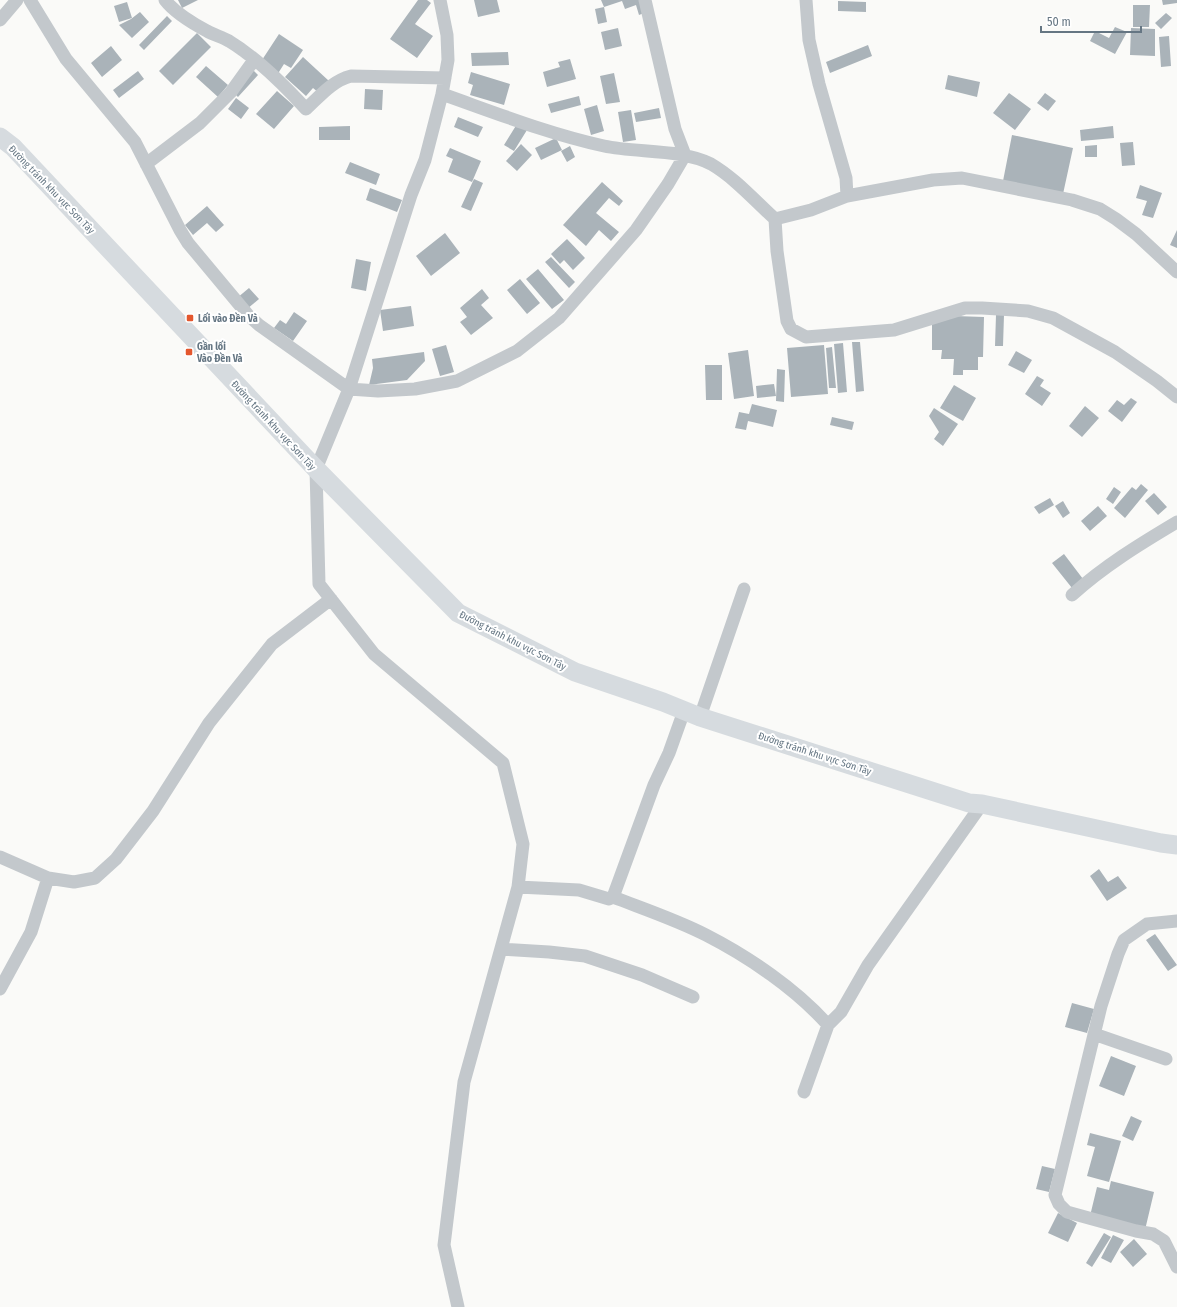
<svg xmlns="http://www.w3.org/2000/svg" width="1177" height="1307" font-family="'Fira Sans Condensed',sans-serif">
<rect width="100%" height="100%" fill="#fafaf8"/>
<path fill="#aab3b9" d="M178,0H198L182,8Z
M418,0H427L431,3L415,24L433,36L417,58L390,39Z
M474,0H497L500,12L478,17Z
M601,0H639L644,13L639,15L636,5L625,9L622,1L604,7L607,22L598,24L595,9L604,7Z
M1162,0H1177V3L1163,5Z
M838,1L866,2V12L838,11Z
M127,2L132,18L119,22L114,6Z
M1133,5H1150L1149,27H1133Z
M140,12L149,22L132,38L119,25L131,19Z
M1166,13L1172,18L1161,29L1155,23Z
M167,16L172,21L144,50L139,45Z
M1115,27L1127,32L1115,54L1090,41L1095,31L1109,38Z
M618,28L622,46L605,50L601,32Z
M1131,28L1155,29V56L1130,55Z
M197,33L211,47L173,85L159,71Z
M279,34L303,50L291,68L284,64L277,75L262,60Z
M1169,36L1171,66L1161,67L1159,37Z
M868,45L872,56L830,73L826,62Z
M111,46L122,60L102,77L91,63Z
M508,52L509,65L472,66L471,53Z
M303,57L329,81L319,93L313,88L306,96L285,77Z
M570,59L576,79L547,87L543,72L560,67L558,62Z
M206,66L228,85L218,97L196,77Z
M252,69L258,75L238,97L232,91Z
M138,71L144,79L119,98L113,90Z
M471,72L510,84L504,105L470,95L473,85L468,83Z
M614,73L620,102L606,104L600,76Z
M948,75L980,82L977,97L945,89Z
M365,89L383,90L382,110L364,109Z
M277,91L294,106L274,129L256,114Z
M1009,93L1031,109L1015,130L993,113Z
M1045,93L1056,101L1048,111L1037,103Z
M579,96L581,105L551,113L548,104Z
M236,98L249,108L241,119L228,109Z
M597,105L604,131L591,135L584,109Z
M659,108L661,118L636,122L634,113Z
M631,110L636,140L623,142L618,112Z
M458,117L483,127L478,137L454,127Z
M517,124L527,130L514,151L504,145Z
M350,126V140H319V127Z
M1113,126L1114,138L1081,141L1080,130Z
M1012,135L1073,148L1063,194L1003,181Z
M556,138L562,150L541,160L535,148Z
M1133,142L1135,165L1122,166L1120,143Z
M521,144L532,155L517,171L506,161Z
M1097,145V157H1085V146Z
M570,146L575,157L567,162L561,151Z
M450,148L481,161L472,182L448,172L453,159L446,156Z
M350,162L380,174L376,185L345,173Z
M474,179L483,183L471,211L461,207Z
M602,182L623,201L619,206L609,198L596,213L619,232L611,241L599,230L586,246L563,225Z
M1140,185L1162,193L1153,218L1142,215L1147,201L1136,198Z
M370,188L402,200L397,212L366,200Z
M207,206L224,225L216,232L207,223L193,235L185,225Z
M1177,230V248L1170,245Z
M445,233L460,253L431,276L416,256Z
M567,239L585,258L573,270L564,260L560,264L551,254Z
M551,257L575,282L569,288L545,262Z
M356,259L371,262L366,291L351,288Z
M538,269L564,300L552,309L526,279Z
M520,279L540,303L527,314L507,290Z
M249,288L259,299L247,309L237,298Z
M482,289L489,298L481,305L493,318L471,335L460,322L467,317L460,308Z
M411,306L414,326L383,331L380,310Z
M294,312L307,321L293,341L274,328L280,320L286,324Z
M996,315H1004L1003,346H995Z
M955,316L984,317L983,357H978V370H963V375H953L954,359H941L942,350H932V324Z
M852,342H860L864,391L856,392Z
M843,343L847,392L838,393L834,344Z
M446,345L454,372L440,376L432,349Z
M824,345L828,394L791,397L787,348Z
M832,347L836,388H829L826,348Z
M748,350L754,396L734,399L728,353Z
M1016,351L1032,360L1024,373L1008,365Z
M424,352L425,361L407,380L369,385L373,368L372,359Z
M705,365H722V400H706Z
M777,369L785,370L784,402L776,401Z
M1037,376L1044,380L1040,386L1051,393L1042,406L1025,394Z
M774,384L776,396L757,398L756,386Z
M954,385L976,398L963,421L940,408Z
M1131,398L1137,402L1122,422L1108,411L1117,400L1124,405Z
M752,404L777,410L773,427L748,421L746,430L735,428L739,412L749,414Z
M1085,406L1099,418L1082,437L1069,426Z
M934,408L958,424L943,446L934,439L939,432L929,416Z
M832,417L854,422L852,430L830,425Z
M1141,484L1148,490L1125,518L1114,508L1132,487L1136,490Z
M1114,487L1121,492L1113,504L1106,499Z
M1154,493L1167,507L1158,515L1145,501Z
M1050,498L1054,505L1039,514L1034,507Z
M1063,501L1070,513L1063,518L1055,506Z
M1098,506L1107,516L1090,531L1081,521Z
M1064,554L1083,579L1072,588L1052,563Z
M1099,869L1108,882L1118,876L1127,888L1107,901L1090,876Z
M1155,934L1177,965L1168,971L1146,940Z
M1072,1003L1094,1009L1087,1033L1065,1027Z
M1111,1056L1136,1066L1124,1096L1099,1086Z
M1131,1116L1142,1121L1133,1141L1122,1136Z
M1090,1133L1121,1141L1109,1182L1087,1176L1095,1147L1087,1145Z
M1042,1166L1055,1169L1049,1192L1036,1189Z
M1111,1181L1154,1192L1145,1230L1090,1216L1097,1187L1109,1190Z
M1058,1213L1077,1223L1068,1242L1048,1233Z
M1104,1233L1111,1237L1092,1267L1086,1263Z
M1113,1235L1124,1240L1111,1263L1101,1258Z
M1134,1239L1147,1254L1133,1267L1120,1252Z"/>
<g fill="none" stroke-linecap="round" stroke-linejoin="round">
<path stroke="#c3c8cc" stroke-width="13" d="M30,0L66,59L135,142L180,230L188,243L248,315L259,325L349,389L378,391L415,389L457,381L517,351L559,318L636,230L668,184L685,155L675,129L645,0
M165,0C175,13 192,23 207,31C214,35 222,37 229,41C257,58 284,85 306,109C320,96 332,81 351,76L445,78
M440,0L447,35L448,60L442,94L425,160L411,195L349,389L316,469L319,584L374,654L503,763L523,844L518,887L464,1082L444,1245L458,1307
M806,0L809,40L819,84L846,178L847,196L811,210L775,219L777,251L787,321L791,329L806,337L894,330L965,308H982L1028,311L1053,318L1115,352L1157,381L1177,397
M0,20L17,0
M442,94C496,113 549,134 604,146C636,153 683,149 711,164C735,178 755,201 775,219
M146,164L200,123L231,92L254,60
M847,196L933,180L962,178L1072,200L1100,209L1116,219L1136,234L1177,272
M1072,595C1104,566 1140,544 1177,522
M700,717L744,589
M0,857L48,878L74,882L95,878L116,859L153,811L209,723L272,644L331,599
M518,887L579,890L609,899L613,897C644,909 677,920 706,935C749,957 796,989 828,1025L841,1012L868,965L982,804
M613,897L654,785L669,753L684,711
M1177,921L1147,924L1124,940L1118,954L1101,1006L1055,1195L1059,1204L1067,1212L1136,1231L1153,1234L1164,1241L1177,1267
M501,949L549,952L585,956L642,975L693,997
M0,989L31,932L48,878
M1094,1034L1166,1059
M804,1092L828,1025"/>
<path stroke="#d6dbdf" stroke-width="19" d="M0,137L13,147L316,469L458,613L575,672L663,702L700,717L969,803L982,804L1161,843L1177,845"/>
</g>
<g fill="#e4572e" stroke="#fff" stroke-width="1.5">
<rect x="186" y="314" width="8" height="8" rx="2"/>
<rect x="185" y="348" width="8" height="8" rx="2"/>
</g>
<g text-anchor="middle" stroke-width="4" stroke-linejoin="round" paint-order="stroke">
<g font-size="10" fill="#657683" stroke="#fff">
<text transform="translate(52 189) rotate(46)" y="4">Đường tránh khu vực Sơn Tây</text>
<text transform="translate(274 425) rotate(47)" y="4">Đường tránh khu vực Sơn Tây</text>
<text transform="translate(513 640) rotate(27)" y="4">Đường tránh khu vực Sơn Tây</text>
<text transform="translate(815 753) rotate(18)" y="4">Đường tránh khu vực Sơn Tây</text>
</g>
<g font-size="10" font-weight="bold" fill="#657683" stroke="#fff" text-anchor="start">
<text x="198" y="322">Lối vào Đền Và</text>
<text x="197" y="350">Gần lối<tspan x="197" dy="12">Vào Đền Và</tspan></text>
</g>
</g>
<path d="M1041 26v6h100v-6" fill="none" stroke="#657683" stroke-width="2"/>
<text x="1047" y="26" font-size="12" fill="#657683" stroke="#ffffff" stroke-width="3" paint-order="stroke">50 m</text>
</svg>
